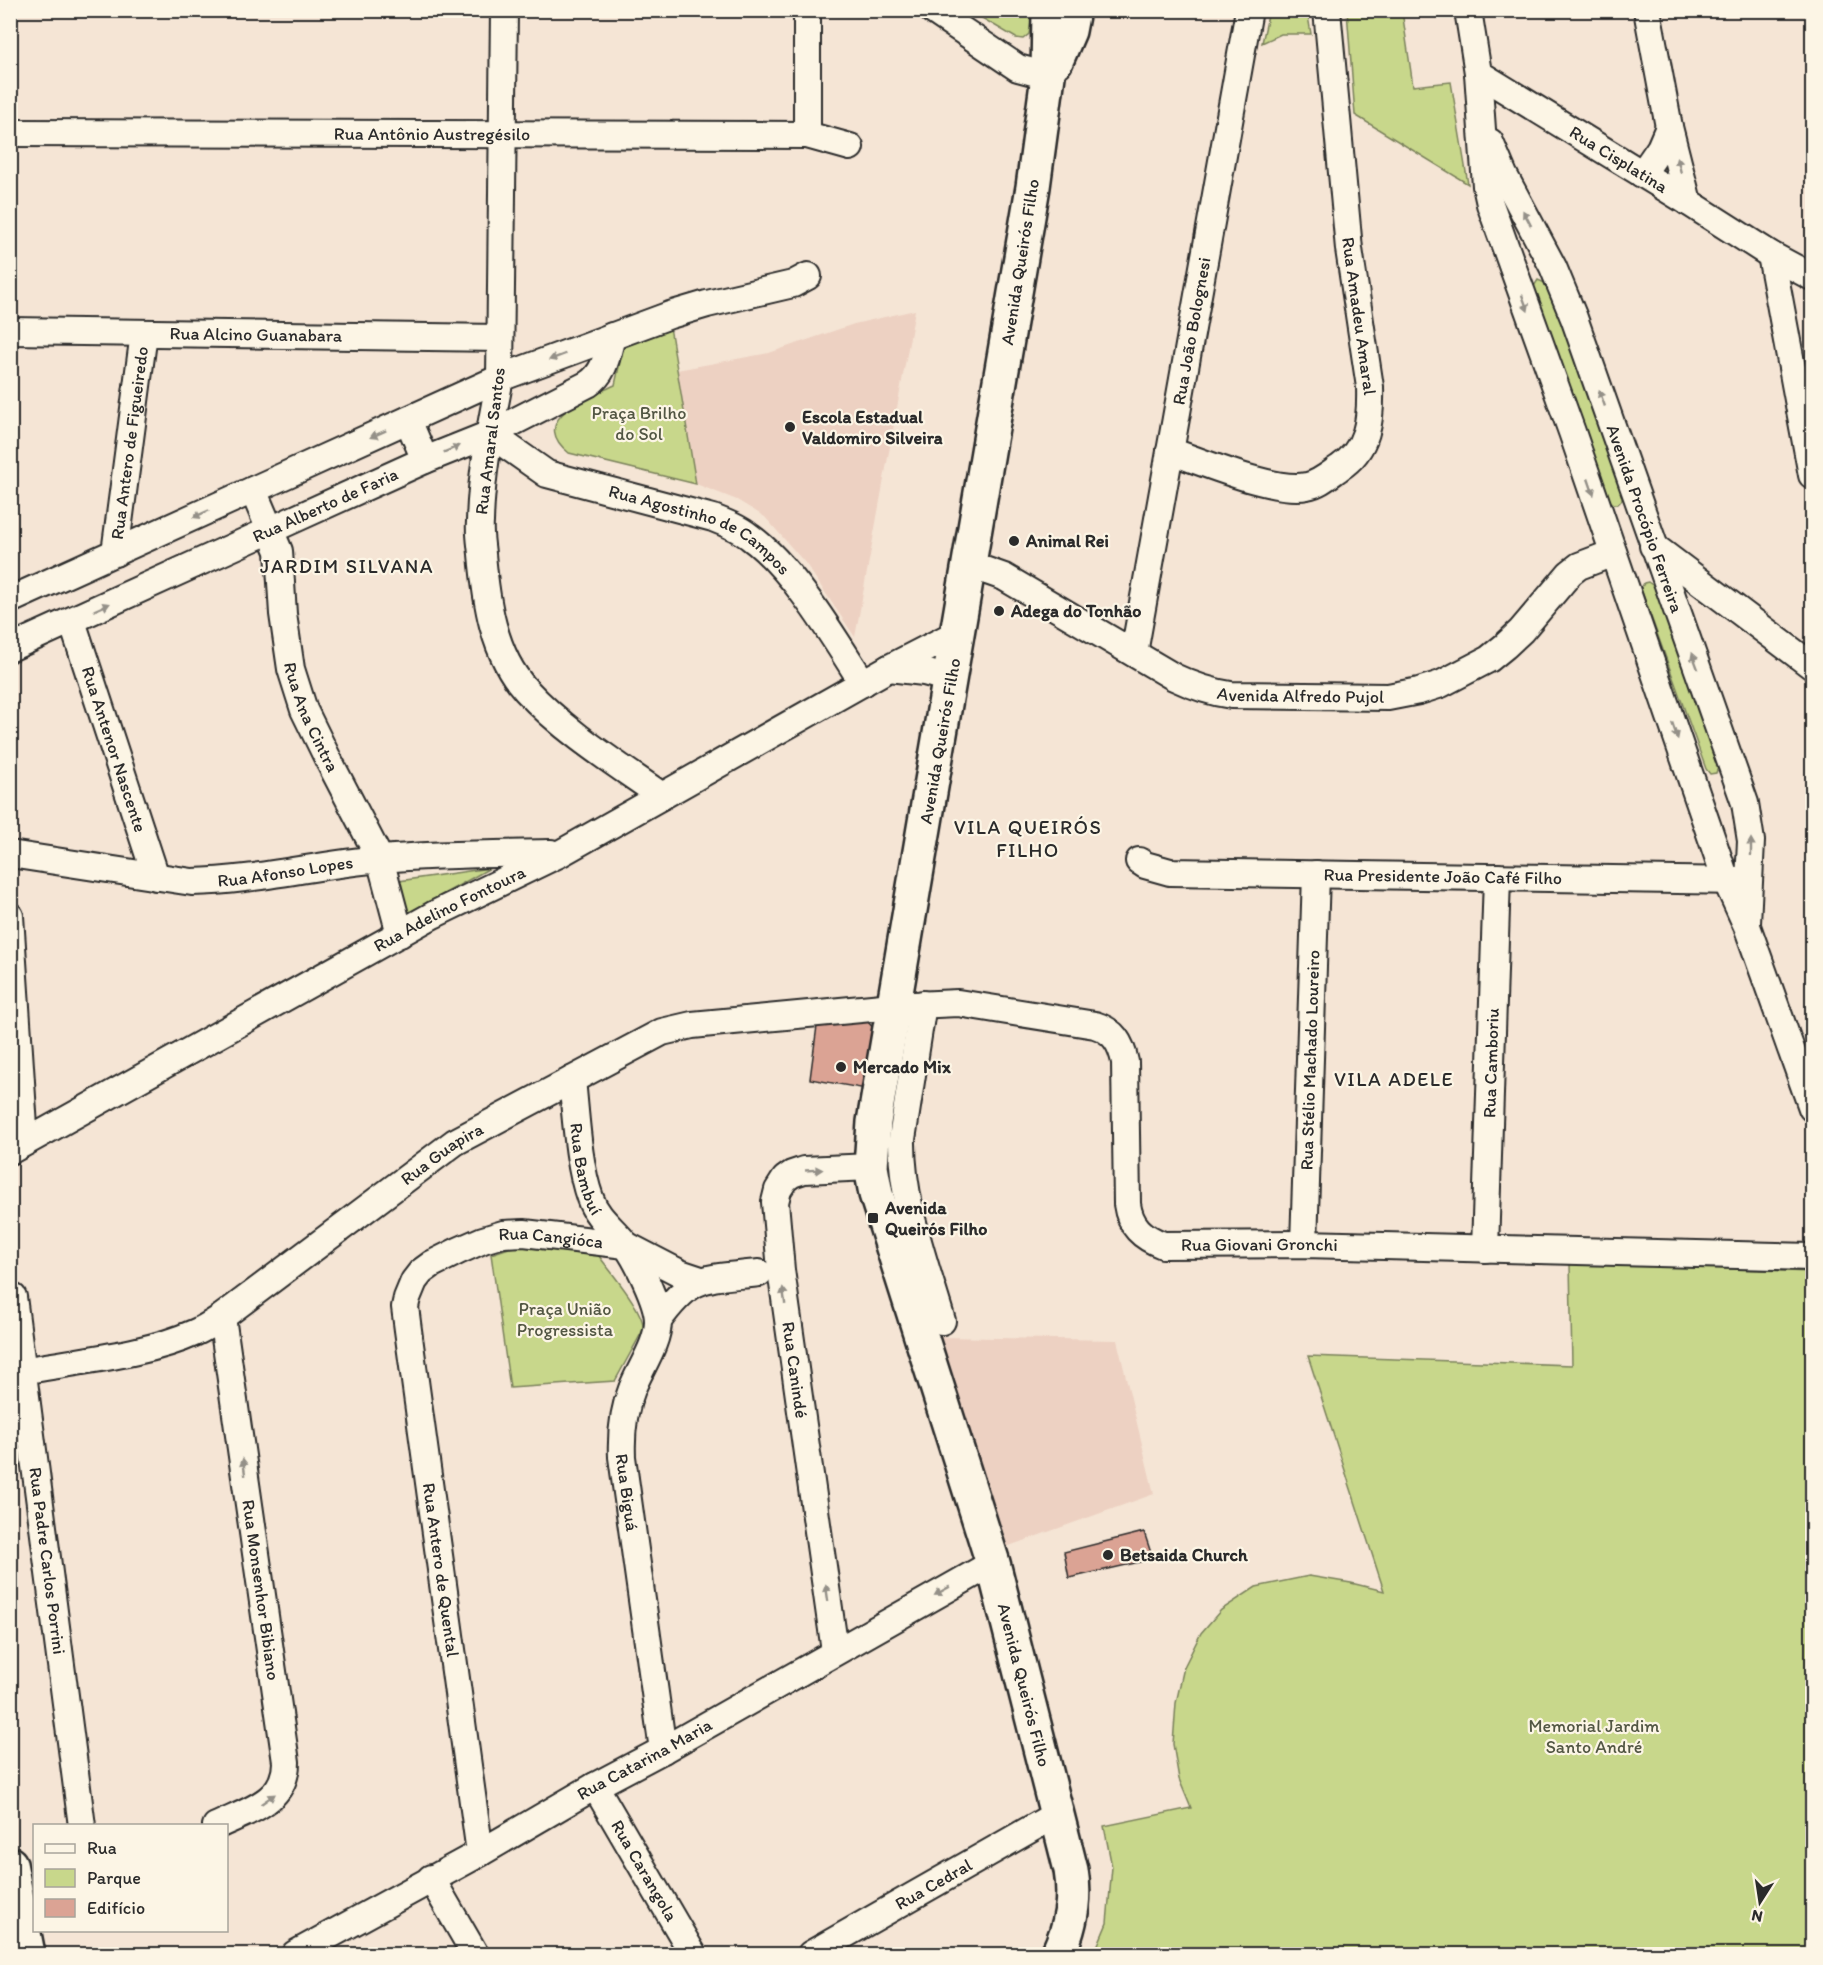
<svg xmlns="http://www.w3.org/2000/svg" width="1823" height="1965" font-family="Itim,sans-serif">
<rect width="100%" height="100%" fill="#f5e5d5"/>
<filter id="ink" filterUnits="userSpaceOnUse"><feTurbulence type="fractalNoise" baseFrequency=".0167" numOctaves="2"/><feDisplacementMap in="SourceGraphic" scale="12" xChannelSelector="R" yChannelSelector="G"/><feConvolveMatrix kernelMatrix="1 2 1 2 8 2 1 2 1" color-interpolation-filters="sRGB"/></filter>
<g filter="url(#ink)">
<path fill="#edd1c2" d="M915,310L855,637L806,564L765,517L737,500L696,484L677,370L769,353L854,324Z
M941,1337L1117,1340L1154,1494L1006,1547Z"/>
<path fill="#c8d78b" stroke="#7a815b" stroke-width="1.5" d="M1307,10L1311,34H1281L1262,43L1269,11Z
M970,11H1033L1029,34L1023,39L1016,38Z
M1347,11H1402L1413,86L1451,82L1468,184L1355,115Z
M1538,280L1545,283L1564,321L1622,495V500L1618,504H1614L1610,501L1534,286Z
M670,327L696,484L569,453C526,418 590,397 615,385L624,344Z
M1648,582L1655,587L1719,764L1716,773L1710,774L1706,769L1641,589L1644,583Z
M490,868L406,915L399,881Z
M529,1246L596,1252C607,1268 647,1313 643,1330L615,1381L510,1388L491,1254L512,1247Z
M1570,1263L1812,1272V1954H1094L1107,1923L1112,1867L1104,1826L1191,1808L1179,1779L1173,1744L1176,1703L1184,1667L1201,1633L1221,1610L1256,1587L1309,1576L1351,1583L1384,1591L1308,1356L1572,1365Z"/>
<path fill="#dba394" stroke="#2b2b2b" stroke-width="1.5" d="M868,1022L875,1030L866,1089L810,1079L817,1026Z
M1144,1532L1153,1559L1069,1578L1064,1552Z"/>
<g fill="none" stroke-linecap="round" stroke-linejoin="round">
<g stroke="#2b2b2b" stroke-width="30">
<g id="minor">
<path d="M504,10L500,378C491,425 481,474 480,522C479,533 481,543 482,554C486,600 493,654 526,690C565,732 615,763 662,796"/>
<path d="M932,10L1018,68L1048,76"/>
<path d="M1468,10L1478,73L1486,186L1490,204L1572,432L1726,880L1747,926L1812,1108"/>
<path d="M1647,10L1669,127L1688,202"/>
<path id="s1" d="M1478,73L1688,202L1771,255L1812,277"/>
<path id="s2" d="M10,133L807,135L850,147"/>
<path d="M807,135V10"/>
<path id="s3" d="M1490,142L1504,175L1553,267L1574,318L1745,803L1751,841L1747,923"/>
<path d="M1642,174L1660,148L1669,127"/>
<path d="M1771,255L1812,475"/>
<path id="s4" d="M10,331L500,338"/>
<path d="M408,420L425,460"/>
<path id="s5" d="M490,434L547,474L713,518C726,523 739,528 750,537C793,568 834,638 863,683"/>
<path d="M1170,451C1203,462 1275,493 1307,486C1319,484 1329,475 1339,468C1368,449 1371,421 1370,387L1349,249L1327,10"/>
<path id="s6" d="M253,490L279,551L283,614L291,669L304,710L328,759L380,859L400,934"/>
<path d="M1653,546L1812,666"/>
<path id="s7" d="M115,553L144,333"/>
<path id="s8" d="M970,565L1004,577L1174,677C1193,686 1210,692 1231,695L1388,697L1419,691L1441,684L1489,659L1505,646L1521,631L1570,573L1579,566L1613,553"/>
<path d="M10,600L500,378L670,315L707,304L793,284L808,276"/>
<path id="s9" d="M72,621L156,877"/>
<path id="s10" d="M10,648L425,460L490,434L588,384C605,373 607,355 612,336"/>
<path id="s11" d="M1134,653L1249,10"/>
<path d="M889,668L924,672L950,679"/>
<path id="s12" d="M10,854L192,882C256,881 318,864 382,859C438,854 495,854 551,853"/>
<path id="s13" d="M1139,861L1145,865L1170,872L1741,881"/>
<path d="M10,916L25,1142"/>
<path d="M923,1004L902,1139C901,1202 925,1262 942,1321"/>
<path id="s14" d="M572,1080C576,1116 578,1165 590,1198C597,1219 614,1229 626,1245C637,1260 658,1302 658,1321C658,1344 640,1368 632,1389C623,1411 621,1433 622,1457L663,1750"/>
<path id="s15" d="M10,1151L433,915L561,853L889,668L959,632"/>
<path id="s16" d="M1304,1244L1316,874"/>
<path id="s17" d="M1485,1249L1497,877"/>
<path id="s18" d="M13,1297L82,1826"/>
<path d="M658,1321C693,1273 704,1279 759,1273"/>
<path id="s19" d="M22,1371C75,1361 146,1355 194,1333C204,1329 213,1323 222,1317L455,1142L662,1032L692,1025L893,1006L958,1003L1095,1025C1114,1031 1121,1043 1125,1062L1127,1204C1130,1226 1142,1237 1163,1245L1304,1244L1812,1257"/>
<path d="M835,1651L781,1270L775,1202L778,1190L785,1179L792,1174L804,1170L871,1167"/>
<path id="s20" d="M595,1786L693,1954"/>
<path d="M216,1826C247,1811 286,1802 286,1762L222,1317"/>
<path id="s21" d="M480,1853L408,1330L405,1307L407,1298L414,1281L421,1272L432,1264L458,1251L483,1240L503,1234L524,1233L626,1245L680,1273L701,1280"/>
<path d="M431,1878L475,1954"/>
<path id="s22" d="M295,1954L480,1853L595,1786L663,1750L993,1563"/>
<path id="s23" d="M811,1954L1057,1814"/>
</g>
</g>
<g stroke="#2b2b2b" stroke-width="38">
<g id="major">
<path id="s24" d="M1049,10L1048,76L1033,187L874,1122L871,1167L876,1194L993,1563L1071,1870C1076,1900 1071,1926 1058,1954"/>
<path d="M1056,61L1069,31L1073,10"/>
<path d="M10,1864L28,1954"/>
</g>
</g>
<use href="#minor" stroke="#fcf5e5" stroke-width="26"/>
<use href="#major" stroke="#fcf5e5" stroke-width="33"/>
</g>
<defs><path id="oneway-solid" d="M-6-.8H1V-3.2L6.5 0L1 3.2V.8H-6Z" transform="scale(1.5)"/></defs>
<g fill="#949088">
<use href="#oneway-solid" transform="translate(1679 165) rotate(-104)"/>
<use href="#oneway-solid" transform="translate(1527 218) rotate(-118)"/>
<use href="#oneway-solid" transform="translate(1525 303) rotate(70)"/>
<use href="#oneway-solid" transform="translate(557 357) rotate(159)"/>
<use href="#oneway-solid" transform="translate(1602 398) rotate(-109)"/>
<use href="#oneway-solid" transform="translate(378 434) rotate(156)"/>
<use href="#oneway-solid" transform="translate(452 449) rotate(-22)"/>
<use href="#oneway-solid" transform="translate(1591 487) rotate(71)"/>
<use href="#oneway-solid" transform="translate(201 514) rotate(156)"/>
<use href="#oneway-solid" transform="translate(102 607) rotate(-24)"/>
<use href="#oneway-solid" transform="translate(1695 661) rotate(-110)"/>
<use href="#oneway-solid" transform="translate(1675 731) rotate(71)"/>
<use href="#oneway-solid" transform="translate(1751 847) rotate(-90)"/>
<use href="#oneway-solid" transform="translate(814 1170) rotate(-3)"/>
<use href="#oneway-solid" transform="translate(784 1296) rotate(-98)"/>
<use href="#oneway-solid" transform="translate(244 1467) rotate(-98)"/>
<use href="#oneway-solid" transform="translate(942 1591) rotate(151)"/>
<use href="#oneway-solid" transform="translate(827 1593) rotate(-98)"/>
<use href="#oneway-solid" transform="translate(268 1799) rotate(-35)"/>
</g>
</g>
<g fill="#2b2b2b" stroke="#fcf5e5" stroke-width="2">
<circle cx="790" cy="427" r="6"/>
<circle cx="1014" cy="541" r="6"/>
<circle cx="999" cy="611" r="6"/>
<circle cx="841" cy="1067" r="6"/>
<rect x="867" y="1212" width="12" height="12" rx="3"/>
<circle cx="1108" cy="1555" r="6"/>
</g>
<g text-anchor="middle" stroke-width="4.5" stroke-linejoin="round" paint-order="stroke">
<g font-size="18" fill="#2b2b2b" stroke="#fcf5e5">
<text dy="6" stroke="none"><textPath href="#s2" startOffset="422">Rua Antônio Austregésilo</textPath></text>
<text dy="6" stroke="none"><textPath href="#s1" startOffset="165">Rua Cisplatina</textPath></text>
<text transform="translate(1020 262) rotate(-81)" y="6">Avenida Queirós Filho</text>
<text transform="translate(1359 316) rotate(82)" y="6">Rua Amadeu Amaral</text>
<text dy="6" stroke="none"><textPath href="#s11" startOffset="327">Rua João Bolognesi</textPath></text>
<text dy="6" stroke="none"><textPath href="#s4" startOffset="246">Rua Alcino Guanabara</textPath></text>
<text transform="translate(490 441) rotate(-83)" y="6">Rua Amaral Santos</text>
<text dy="6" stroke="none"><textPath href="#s7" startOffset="111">Rua Antero de Figueiredo</textPath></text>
<text dy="6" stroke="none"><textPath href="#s10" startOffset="346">Rua Alberto de Faria</textPath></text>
<text dy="6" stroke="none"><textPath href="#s3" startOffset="408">Avenida Procópio Ferreira</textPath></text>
<text dy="6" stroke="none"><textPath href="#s5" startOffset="234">Rua Agostinho de Campos</textPath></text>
<text dy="6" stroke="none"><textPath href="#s8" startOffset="363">Avenida Alfredo Pujol</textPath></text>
<text dy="6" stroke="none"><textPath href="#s6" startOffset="237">Rua Ana Cintra</textPath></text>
<text transform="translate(940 741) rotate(-80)" y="6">Avenida Queirós Filho</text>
<text dy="6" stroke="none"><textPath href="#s9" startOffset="135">Rua Antenor Nascente</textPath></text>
<text dy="6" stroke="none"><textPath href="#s12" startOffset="278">Rua Afonso Lopes</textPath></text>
<text dy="6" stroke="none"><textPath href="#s13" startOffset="306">Rua Presidente João Café Filho</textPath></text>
<text dy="6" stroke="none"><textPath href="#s15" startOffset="502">Rua Adelino Fontoura</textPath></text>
<text dy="6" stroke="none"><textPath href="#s16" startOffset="184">Rua Stélio Machado Loureiro</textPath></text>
<text dy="6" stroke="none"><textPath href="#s17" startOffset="186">Rua Camboriu</textPath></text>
<text dy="6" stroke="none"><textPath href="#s19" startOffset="483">Rua Guapira</textPath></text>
<text dy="6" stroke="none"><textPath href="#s14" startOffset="90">Rua Bambuí</textPath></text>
<text dy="6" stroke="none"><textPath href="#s21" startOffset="729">Rua Cangióca</textPath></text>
<text dy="6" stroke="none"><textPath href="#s19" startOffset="1518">Rua Giovani Gronchi</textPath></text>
<text transform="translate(795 1370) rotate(82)" y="6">Rua Canindé</text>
<text dy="6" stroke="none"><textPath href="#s14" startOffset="441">Rua Biguá</textPath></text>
<text dy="6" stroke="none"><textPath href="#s18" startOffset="266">Rua Padre Carlos Porrini</textPath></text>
<text transform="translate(441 1570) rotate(82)" y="6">Rua Antero de Quental</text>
<text transform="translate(261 1590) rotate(82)" y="6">Rua Monsenhor Bibiano</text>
<text dy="6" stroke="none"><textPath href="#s24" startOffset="1712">Avenida Queirós Filho</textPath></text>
<text dy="6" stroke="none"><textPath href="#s22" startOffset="400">Rua Catarina Maria</textPath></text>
<text dy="6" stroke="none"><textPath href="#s20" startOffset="98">Rua Carangola</textPath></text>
<text dy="6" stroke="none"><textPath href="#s23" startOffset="141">Rua Cedral</textPath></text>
</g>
<g font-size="18" fill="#525643" stroke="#fcf5e5">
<text x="639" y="419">Praça Brilho<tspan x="639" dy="21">do Sol</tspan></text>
<text x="565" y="1315">Praça União<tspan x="565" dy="21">Progressista</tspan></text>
<text x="1594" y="1732">Memorial Jardim<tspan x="1594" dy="21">Santo André</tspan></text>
</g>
<g font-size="18" font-weight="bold" fill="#2b2b2b" stroke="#fcf5e5" text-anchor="start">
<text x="802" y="423">Escola Estadual<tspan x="802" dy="21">Valdomiro Silveira</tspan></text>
<text x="1026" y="547">Animal Rei</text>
<text x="1011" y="617">Adega do Tonhão</text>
<text x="853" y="1073">Mercado Mix</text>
<text x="885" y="1214">Avenida<tspan x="885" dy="21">Queirós Filho</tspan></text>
<text x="1120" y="1561">Betsaida Church</text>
</g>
<g font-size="20" letter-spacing="1.5" fill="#2b2b2b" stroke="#fcf5e5">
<text x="347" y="573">JARDIM SILVANA</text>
<text x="1028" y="834">VILA QUEIRÓS<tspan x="1028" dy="23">FILHO</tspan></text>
<text x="1394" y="1086">VILA ADELE</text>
</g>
</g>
<rect width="1823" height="1965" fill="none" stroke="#fcf5e5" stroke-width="36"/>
<rect x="18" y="18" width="1787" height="1929" fill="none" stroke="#2b2b2b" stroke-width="2" filter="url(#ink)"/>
<rect x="33" y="1824" width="195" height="108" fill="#fcf5e5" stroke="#a8a49b" stroke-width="1.5"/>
<rect x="45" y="1844" width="30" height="9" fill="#fcf5e5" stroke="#a8a49b" stroke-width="1.5"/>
<text x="87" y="1854" font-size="18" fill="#2b2b2b">Rua</text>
<rect x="45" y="1869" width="30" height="18" fill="#c8d78b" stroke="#a8a49b" stroke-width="1.5"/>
<text x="87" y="1884" font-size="18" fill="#2b2b2b">Parque</text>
<rect x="45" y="1899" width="30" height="18" fill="#dba394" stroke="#a8a49b" stroke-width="1.5"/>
<text x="87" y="1914" font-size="18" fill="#2b2b2b">Edifício</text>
<g transform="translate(1760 1902) rotate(192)" stroke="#fcf5e5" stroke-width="4.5" paint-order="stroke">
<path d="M0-4.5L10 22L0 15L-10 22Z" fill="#2b2b2b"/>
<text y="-9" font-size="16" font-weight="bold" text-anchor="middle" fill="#2b2b2b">N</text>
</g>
</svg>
